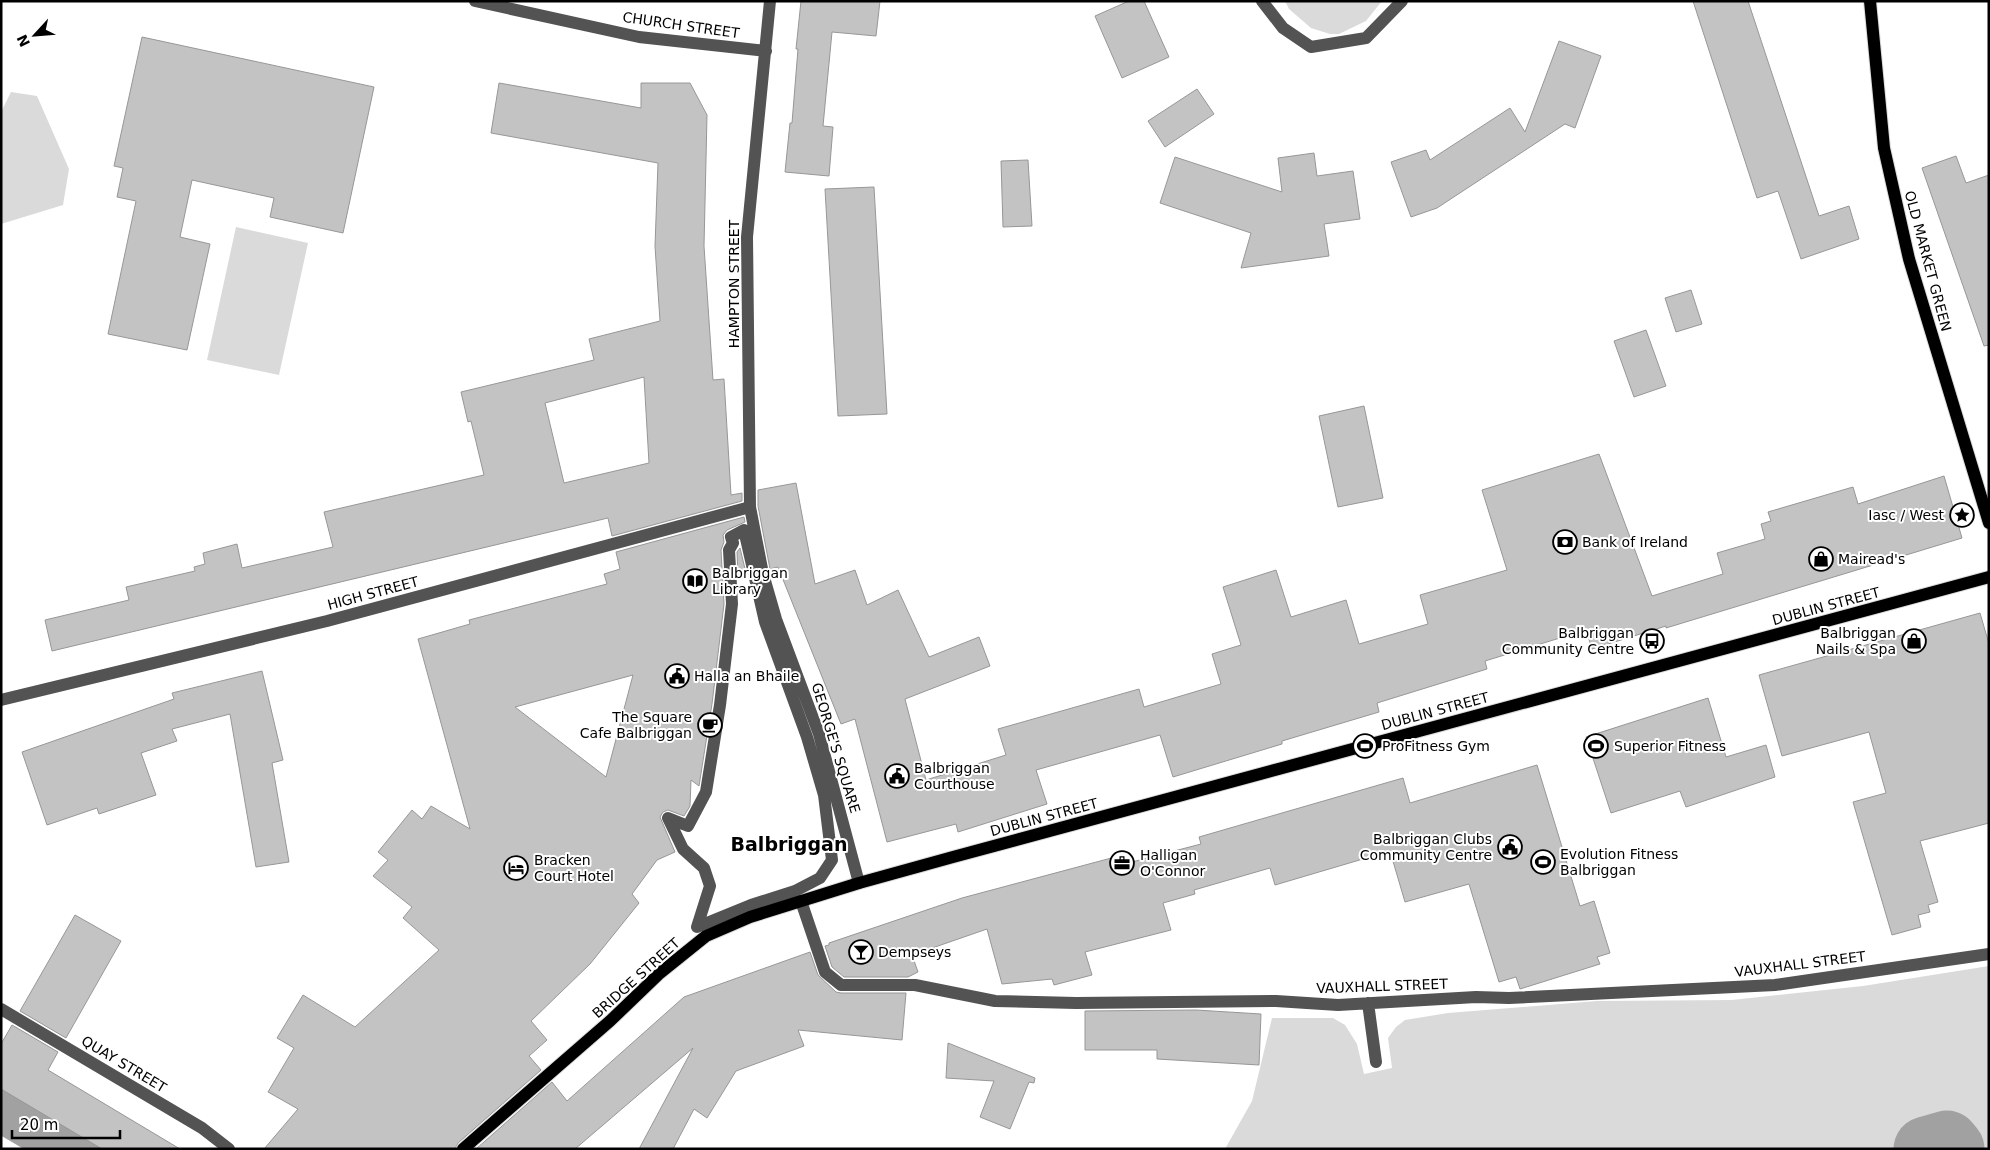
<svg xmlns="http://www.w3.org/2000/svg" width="1990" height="1150" font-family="'DejaVu Sans',sans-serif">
<rect width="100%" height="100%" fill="#fff"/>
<path fill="#dadada" d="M1285,1H1382L1366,21L1339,34H1330L1311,28L1289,9Z
M11,92L37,96L69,169L63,205L1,224V112Z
M236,227L308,243L279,375L207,360Z
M1989,966V1149H1225L1252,1101L1272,1018H1333L1345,1025L1357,1044L1364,1074L1392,1068L1388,1038L1396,1027L1405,1020L1448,1013L1597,1001L1732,1000L1863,986Z"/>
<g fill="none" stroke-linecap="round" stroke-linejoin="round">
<path stroke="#a1a1a1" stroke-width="65" d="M1,1098L88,1149
M1926,1149L1947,1143L1952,1149"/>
</g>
<path fill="#c3c3c3" stroke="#979797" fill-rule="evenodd" d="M801,1H880L876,36L832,32L823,126L833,127L829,176L785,172L790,123H792L798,49H796Z
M1129,1H1144L1169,57L1122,78L1095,16Z
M1693,1H1748L1819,216L1849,206L1859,239L1801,259L1778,191L1757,198Z
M142,37L374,87L343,233L270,217L274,198L192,180L180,237L210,244L187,350L108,334L136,201L117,197L123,168L114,166Z
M1559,41L1601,56L1575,128L1565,124L1437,208L1411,217L1391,162L1426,150L1430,160L1510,108L1525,132Z
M499,83L641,108V83H690L707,115L704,246L713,380L724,379L731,495L742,493V501L612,536L608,518L52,651L45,620L129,600L126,587L195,571L194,567L205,564L203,553L237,544L242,568L333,547L324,512L484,475L471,421L468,422L461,392L594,360L589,339L660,321L655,246L658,163L491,133ZM644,377L649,463L564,483L545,403Z
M1197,89L1214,114L1165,147L1148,121Z
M1314,153L1317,176L1353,171L1360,219L1324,224L1329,256L1241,268L1251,233L1160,203L1175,157L1282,192L1278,158Z
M1956,156L1966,183L1989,175V345L1984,346L1922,168Z
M1028,160L1032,226L1003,227L1001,161Z
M874,187L887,414L838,416L825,189Z
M1691,290L1702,324L1676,332L1665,298Z
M1646,330L1666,386L1634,397L1614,341Z
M1364,406L1383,498L1338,507L1319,416Z
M1599,454L1652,596L1723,574L1717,553L1765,539L1761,524L1771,521L1768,512L1853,487L1858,504L1944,476L1962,538L1666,628V626L1592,649L1586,630L1485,661L1487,669L1377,703L1379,712L1282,741V744L1173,777L1160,735L1036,770L1047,804L958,832L956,824L887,842L855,719L841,724L778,567L770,569L758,506V490L796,483L815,584L855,570L867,605L898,590L929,657L979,637L990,666L905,699L926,780L1006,755L998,729L1139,689L1144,707L1221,684L1212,654L1241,645L1223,587L1276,570L1291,617L1346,600L1359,644L1428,624L1420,595L1507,570L1482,490Z
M744,517L745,522L727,530L723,535L724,542L721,550L724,604L712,704L699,786L691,780L690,806L684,816L668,810L663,812L660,817L675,852L657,860L632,894L639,903L590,964L531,1021L547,1040L529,1056L541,1070L458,1143L455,1149H264L298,1109L268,1092L294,1048L277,1038L303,995L355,1027L439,950L403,918L412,907L373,876L388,860L378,852L412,810L422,819L431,806L470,829L418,639L470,624L469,620L607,584L604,574L620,569L616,552ZM633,675L606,777L515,707Z
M740,548L746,573L738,575L737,552Z
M1980,613L1989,644V823L1920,841L1938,902L1928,905L1930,912L1918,915L1921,927L1892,935L1853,802L1886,793L1869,732L1782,756L1759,675Z
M262,671L283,760L272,763L289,862L256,867L230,714L172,729L177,741L141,753L156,795L99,814L97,808L47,825L22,752L174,699L172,693Z
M1708,698L1726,757L1766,745L1775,777L1686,807L1680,791L1611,813L1586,737Z
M1537,765L1580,906L1594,901L1610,953L1597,957L1600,964L1520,989L1516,977L1499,982L1469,884L1405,902L1390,851L1275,885L1270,868L1194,890L1195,894L1163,903L1171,930L1085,952L1092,975L1054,985L1052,979L1002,984L987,929L912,955L918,972L908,977H844L832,967L825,946L829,945V943L962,898L1130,853L1132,862L1201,844L1199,837L1403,778L1410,803Z
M75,915L121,941L66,1038L20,1011Z
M810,952L818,975L836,992L841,993H906L902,1040L798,1030L804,1046L736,1071L707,1118L694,1109L673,1149H639L693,1048L575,1149H476L552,1082L567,1101L684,997Z
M1196,1010L1261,1014L1259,1065L1157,1059V1050H1085V1011Z
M12,1025L58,1052L48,1070L180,1149H102L1,1089V1044Z
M948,1043L1035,1078L1034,1083L1029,1082L1010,1129L980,1117L994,1081L946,1078Z"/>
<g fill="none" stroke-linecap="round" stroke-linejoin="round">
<g stroke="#dbdbdb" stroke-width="14">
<path id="major" d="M1870,1L1884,148L1909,259L1989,523
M463,1149L610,1021L660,973L706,936L750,917L859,883L953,857L1989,577"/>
</g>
<path stroke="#535353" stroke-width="12" d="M475,1L639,37L766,51
M770,1L747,237L750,507L763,574L776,619L819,734L859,883
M1262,1L1283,28L1311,47L1366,38L1402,1
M744,530L765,622L807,737L824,795L832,860L820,878L795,891L751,905L697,927L710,886L704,868L683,849L668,818L688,826L706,792L720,705L732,604L729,550L733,543L731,537Z
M1,700L327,621L750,507
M801,901L825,972L841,985H915L995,1001L1076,1003L1276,1001L1338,1005L1476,997L1509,998L1775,985L1989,954
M1368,1003L1376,1062
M1,1009L202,1128L229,1149"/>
<use href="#major" stroke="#000" stroke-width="12"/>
</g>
<defs>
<g id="sight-ring" transform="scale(1.25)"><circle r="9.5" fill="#fff" stroke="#000" stroke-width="1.5"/><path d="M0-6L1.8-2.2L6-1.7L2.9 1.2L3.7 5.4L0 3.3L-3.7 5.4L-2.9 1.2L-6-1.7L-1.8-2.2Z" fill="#000"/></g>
<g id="bank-ring" transform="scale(1.25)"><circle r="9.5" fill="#fff" stroke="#000" stroke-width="1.5"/><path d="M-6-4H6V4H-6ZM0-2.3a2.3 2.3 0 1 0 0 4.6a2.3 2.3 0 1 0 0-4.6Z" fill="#000"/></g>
<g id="shop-ring" transform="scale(1.25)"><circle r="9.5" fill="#fff" stroke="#000" stroke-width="1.5"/><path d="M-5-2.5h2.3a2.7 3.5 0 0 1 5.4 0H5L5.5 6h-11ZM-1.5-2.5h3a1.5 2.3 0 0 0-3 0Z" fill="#000"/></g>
<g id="library-ring" transform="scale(1.25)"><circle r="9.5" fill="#fff" stroke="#000" stroke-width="1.5"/><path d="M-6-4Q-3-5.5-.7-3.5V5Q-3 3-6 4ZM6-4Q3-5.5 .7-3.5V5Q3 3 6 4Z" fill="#000"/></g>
<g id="bus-ring" transform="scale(1.25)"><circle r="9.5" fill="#fff" stroke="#000" stroke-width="1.5"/><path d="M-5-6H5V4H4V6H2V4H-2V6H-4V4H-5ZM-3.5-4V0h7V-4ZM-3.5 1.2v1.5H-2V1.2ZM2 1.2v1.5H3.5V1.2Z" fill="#000"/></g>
<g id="civic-ring" transform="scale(1.25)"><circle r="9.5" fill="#fff" stroke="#000" stroke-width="1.5"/><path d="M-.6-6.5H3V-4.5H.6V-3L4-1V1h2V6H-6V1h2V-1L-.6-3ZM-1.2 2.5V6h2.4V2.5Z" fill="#000"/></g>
<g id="cafe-ring" transform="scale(1.25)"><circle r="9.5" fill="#fff" stroke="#000" stroke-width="1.5"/><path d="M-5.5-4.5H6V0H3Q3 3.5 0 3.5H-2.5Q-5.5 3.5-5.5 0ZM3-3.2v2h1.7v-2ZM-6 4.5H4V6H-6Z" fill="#000"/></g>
<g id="stadium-ring" transform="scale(1.25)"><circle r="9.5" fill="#fff" stroke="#000" stroke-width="1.5"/><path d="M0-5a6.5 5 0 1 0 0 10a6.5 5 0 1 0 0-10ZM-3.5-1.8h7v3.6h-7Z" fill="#000"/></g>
<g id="office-ring" transform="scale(1.25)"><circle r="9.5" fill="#fff" stroke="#000" stroke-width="1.5"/><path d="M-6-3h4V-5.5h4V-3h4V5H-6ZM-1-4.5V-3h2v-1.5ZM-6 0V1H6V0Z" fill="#000"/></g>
<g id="hotel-ring" transform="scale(1.25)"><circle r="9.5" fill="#fff" stroke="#000" stroke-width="1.5"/><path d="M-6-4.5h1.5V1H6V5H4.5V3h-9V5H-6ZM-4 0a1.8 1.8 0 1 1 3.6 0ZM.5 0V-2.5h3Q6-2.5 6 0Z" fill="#000"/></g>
<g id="bar-ring" transform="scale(1.25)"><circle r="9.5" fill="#fff" stroke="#000" stroke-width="1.5"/><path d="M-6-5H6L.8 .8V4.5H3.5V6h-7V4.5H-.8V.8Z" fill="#000"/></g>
</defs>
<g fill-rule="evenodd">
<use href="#sight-ring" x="1962" y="515"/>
<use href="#bank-ring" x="1565" y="542"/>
<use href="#shop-ring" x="1821" y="559"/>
<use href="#library-ring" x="695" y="581"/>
<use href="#bus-ring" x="1652" y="641"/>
<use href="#shop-ring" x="1914" y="641"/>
<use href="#civic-ring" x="677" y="676"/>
<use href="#cafe-ring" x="710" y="725"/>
<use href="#stadium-ring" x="1365" y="746"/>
<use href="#stadium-ring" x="1596" y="746"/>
<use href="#civic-ring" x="897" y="776"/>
<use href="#civic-ring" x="1510" y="847"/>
<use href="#stadium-ring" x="1543" y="862"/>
<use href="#office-ring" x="1122" y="863"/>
<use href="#hotel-ring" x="516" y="868"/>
<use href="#bar-ring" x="861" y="952"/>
</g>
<g text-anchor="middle" stroke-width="4" stroke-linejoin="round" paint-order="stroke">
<g font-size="14" fill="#000" stroke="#fff">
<text transform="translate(681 25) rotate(8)" y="5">CHURCH STREET</text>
<text transform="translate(1928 261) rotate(75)" y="5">OLD MARKET GREEN</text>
<text transform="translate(734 284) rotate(-90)" y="5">HAMPTON STREET</text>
<text transform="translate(373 593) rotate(-15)" y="5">HIGH STREET</text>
<text transform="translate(1826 606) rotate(-15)" y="5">DUBLIN STREET</text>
<text transform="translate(1435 711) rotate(-15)" y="5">DUBLIN STREET</text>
<text transform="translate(836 748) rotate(73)" y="5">GEORGE'S SQUARE</text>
<text transform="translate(1044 817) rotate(-15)" y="5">DUBLIN STREET</text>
<text transform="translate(1800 964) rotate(-7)" y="5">VAUXHALL STREET</text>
<text transform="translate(636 978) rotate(-42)" y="5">BRIDGE STREET</text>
<text transform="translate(1382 986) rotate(-2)" y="5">VAUXHALL STREET</text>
<text transform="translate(124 1064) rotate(31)" y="5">QUAY STREET</text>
</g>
<g font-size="14" fill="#000" stroke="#fff" text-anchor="start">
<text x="1944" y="520" text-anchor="end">Iasc / West</text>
<text x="1582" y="547">Bank of Ireland</text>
<text x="1838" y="564">Mairead's</text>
<text x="712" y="578">Balbriggan<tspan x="712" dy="16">Library</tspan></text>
<text x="1634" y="638" text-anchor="end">Balbriggan<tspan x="1634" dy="16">Community Centre</tspan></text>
<text x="1896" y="638" text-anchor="end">Balbriggan<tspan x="1896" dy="16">Nails &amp; Spa</tspan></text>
<text x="694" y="681">Halla an Bhaile</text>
<text x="692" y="722" text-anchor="end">The Square<tspan x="692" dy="16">Cafe Balbriggan</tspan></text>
<text x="1382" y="751">ProFitness Gym</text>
<text x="1614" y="751">Superior Fitness</text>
<text x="914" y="773">Balbriggan<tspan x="914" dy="16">Courthouse</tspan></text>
<text x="1492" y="844" text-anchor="end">Balbriggan Clubs<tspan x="1492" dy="16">Community Centre</tspan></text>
<text x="1560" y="859">Evolution Fitness<tspan x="1560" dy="16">Balbriggan</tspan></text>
<text x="1140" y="860">Halligan<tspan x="1140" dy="16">O'Connor</tspan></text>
<text x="534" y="865">Bracken<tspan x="534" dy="16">Court Hotel</tspan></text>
<text x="878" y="957">Dempseys</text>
</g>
<g font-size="19" font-weight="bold" fill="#000" stroke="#fff">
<text x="789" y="851">Balbriggan</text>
</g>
</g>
<rect width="1990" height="1150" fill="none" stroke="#000000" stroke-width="5"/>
<g transform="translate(35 35) rotate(244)" stroke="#ffffff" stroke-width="4" paint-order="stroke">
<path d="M0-4L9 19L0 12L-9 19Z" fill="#000000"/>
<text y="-8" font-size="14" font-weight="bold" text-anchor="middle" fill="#000000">N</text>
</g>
<path d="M12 1130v8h108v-8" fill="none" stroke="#000000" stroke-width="2.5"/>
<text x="20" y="1130" font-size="15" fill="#000000" stroke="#ffffff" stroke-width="4" paint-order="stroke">20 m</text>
</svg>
